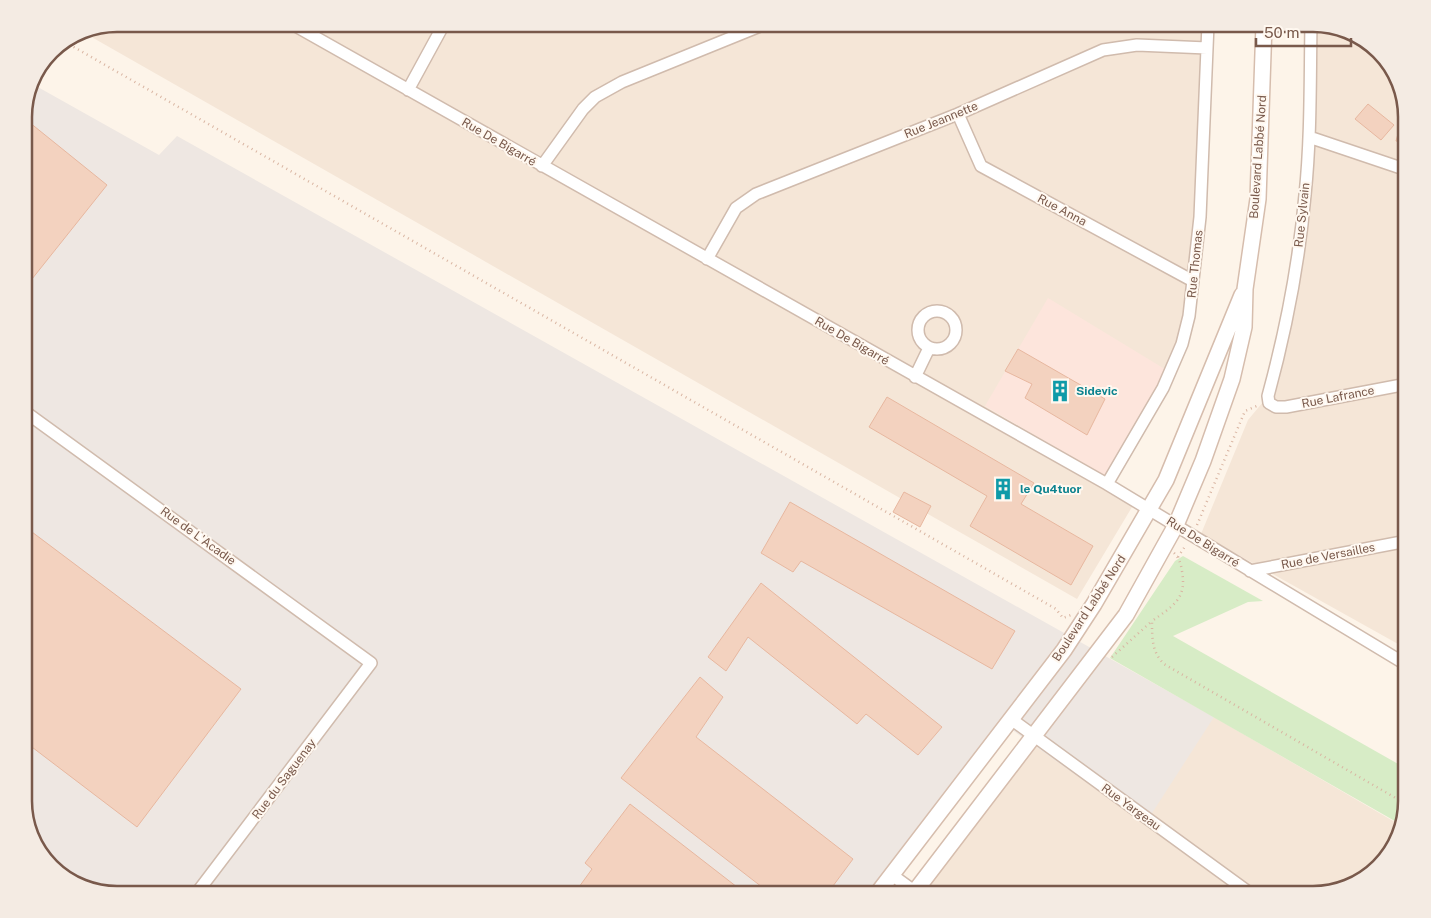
<svg xmlns="http://www.w3.org/2000/svg" width="1431" height="918" font-family="'Public Sans',sans-serif">
<rect width="100%" height="100%" fill="#fdf4e9"/>
<path fill="#f5e6d7" d="M118,24H1207L1190,300L1168,371L985,406L1138,497L1077,599L81,31Z
M1313,24L1365,39L1395,71L1407,118V649L1201,534L1248,420L1268,396L1292,296Z
M1214,717L1400,825L1392,852L1360,882L1313,894H916L1032,744Z"/>
<path fill="#fde5dc" d="M1048,298L1168,371L1107,478L985,406Z"/>
<path fill="#eee7e2" d="M36,86L159,155L177,136L1214,717L1145,824L1001,722L871,894H118L66,879L36,847L24,806V112Z"/>
<path fill="#d7ecc6" d="M1183,556L1263,601L1248,602L1173,636L1407,769V800L1400,824L1110,658L1175,561Z"/>
<path fill="#f3d2bf" stroke="#e7b79f" d="M1368,104L1394,125L1381,140L1355,119Z
M24,118L107,185L24,289Z
M1401,123L1407,125V144L1396,141Z
M1018,349L1105,399L1087,435L1025,398L1032,384L1005,371Z
M887,397L1034,483L1021,504L1093,546L1071,585L970,526L987,496L869,427Z
M904,492L931,506L920,527L893,512Z
M790,502L1015,631L992,669L801,561L793,572L761,553Z
M24,526L241,689L137,827L24,741Z
M761,583L942,727L918,755L866,714L857,724L748,637L726,671L708,657Z
M700,677L723,697L696,737L853,859L827,894H771L621,778Z
M630,804L746,894H650L647,892L646,894H588L579,887L592,869L585,863Z"/>
<g fill="none" stroke-linecap="round" stroke-linejoin="round">
<g stroke="#d0bbad" stroke-width="14">
<path id="minor" d="M292,24L1107,484L1407,665
M1311,24C1310,81 1311,138 1305,195C1299,263 1286,330 1268,396L1269,403L1276,407H1286L1407,384
M408,90L444,24
M958,114L981,166L1193,281
M1309,137L1407,170
M542,166L583,109L595,97L622,82L765,24
M707,259L736,208L756,194L958,114L1103,50L1137,45L1207,48
M918 330a19 19 0 1 1 38 0a19 19 0 1 1-38 0Z
M915,377L929,348
M24,411L371,663L196,894
M1107,484L1163,388L1182,344L1189,316L1200,217L1208,24
M1250,571L1407,541
M1011,719L1251,894
M892,875L918,894"/>
</g>
<g stroke="#d6bdad" stroke-width="18">
<path id="secondary" d="M877,894L1064,650L1094,604L1166,480L1242,295
M913,894L1126,615L1176,525L1203,461L1232,379L1244,327L1245,289L1258,199L1264,24"/>
</g>
<path stroke="#d9b5a2" stroke-width="2.5" stroke-dasharray="1 4" stroke-linecap="butt" d="M65,42L1056,609L1063,618L1071,615
M1197,525L1245,411L1259,405
M1174,553C1179,558 1181,564 1182,571C1187,599 1173,606 1152,621C1152,639 1152,652 1164,664L1406,804
M1178,557L1186,545
M1112,657L1152,621"/>
<use href="#minor" stroke="#fff" stroke-width="11"/>
<use href="#secondary" stroke="#fff" stroke-width="15"/>
</g>
<defs>
<g id="building-bare" transform="scale(1.725)"><path d="M-4-6H4V6H1V3H-1V6H-4ZM-2.5-4.3h1.7v1.8h-1.7ZM.8-4.3h1.7v1.8H.8ZM-2.5-1h1.7V.8h-1.7ZM.8-1h1.7V.8H.8Z" fill="#0f9aa8" stroke="#fff8f0" stroke-width="2.5" paint-order="stroke"/></g>
</defs>
<g fill-rule="evenodd">
<use href="#building-bare" x="1060" y="391"/>
<use href="#building-bare" x="1003" y="489"/>
</g>
<g text-anchor="middle" stroke-width="4" stroke-linejoin="round" paint-order="stroke">
<g font-size="12" fill="#79594b" stroke="#fff8f0">
<text transform="translate(941 120) rotate(-22)" y="4">Rue Jeannette</text>
<text transform="translate(499 142) rotate(30)" y="4">Rue De Bigarré</text>
<text transform="translate(1258 157) rotate(-86)" y="4">Boulevard Labbé Nord</text>
<text transform="translate(1062 210) rotate(28)" y="4">Rue Anna</text>
<text transform="translate(1302 215) rotate(-84)" y="4">Rue Sylvain</text>
<text transform="translate(1195 264) rotate(-84)" y="4">Rue Thomas</text>
<text transform="translate(852 341) rotate(30)" y="4">Rue De Bigarré</text>
<text transform="translate(1338 397) rotate(-11)" y="4">Rue Lafrance</text>
<text transform="translate(198 536) rotate(36)" y="4">Rue de L'Acadie</text>
<text transform="translate(1203 542) rotate(32)" y="4">Rue De Bigarré</text>
<text transform="translate(1328 556) rotate(-11)" y="4">Rue de Versailles</text>
<text transform="translate(1089 608) rotate(-57)" y="4">Boulevard Labbé Nord</text>
<text transform="translate(284 779) rotate(-53)" y="4">Rue du Saguenay</text>
<text transform="translate(1131 807) rotate(36)" y="4">Rue Yargeau</text>
</g>
<g font-size="12" font-weight="bold" fill="#0d838f" stroke="#fff8f0" text-anchor="start">
<text x="1076" y="395">Sidevic</text>
<text x="1020" y="493">le Qu4tuor</text>
</g>
</g>
<path d="M0 0H1431V918H0ZM117 32H1313A85 85 0 0 1 1398 117V801A85 85 0 0 1 1313 886H117A85 85 0 0 1 32 801V117A85 85 0 0 1 117 32Z" fill="#f4ebe3" fill-rule="evenodd"/>
<path fill="none" stroke="#79594b" stroke-width="2.5" d="M117 32H1313A85 85 0 0 1 1398 117V801A85 85 0 0 1 1313 886H117A85 85 0 0 1 32 801V117A85 85 0 0 1 117 32Z"/>
<path d="M1256 38v8h95v-8" fill="none" stroke="#79594b" stroke-width="2.5"/>
<text x="1264" y="38" font-size="15" fill="#79594b" stroke="#fff8f0" stroke-width="4" paint-order="stroke">50 m</text>
</svg>
